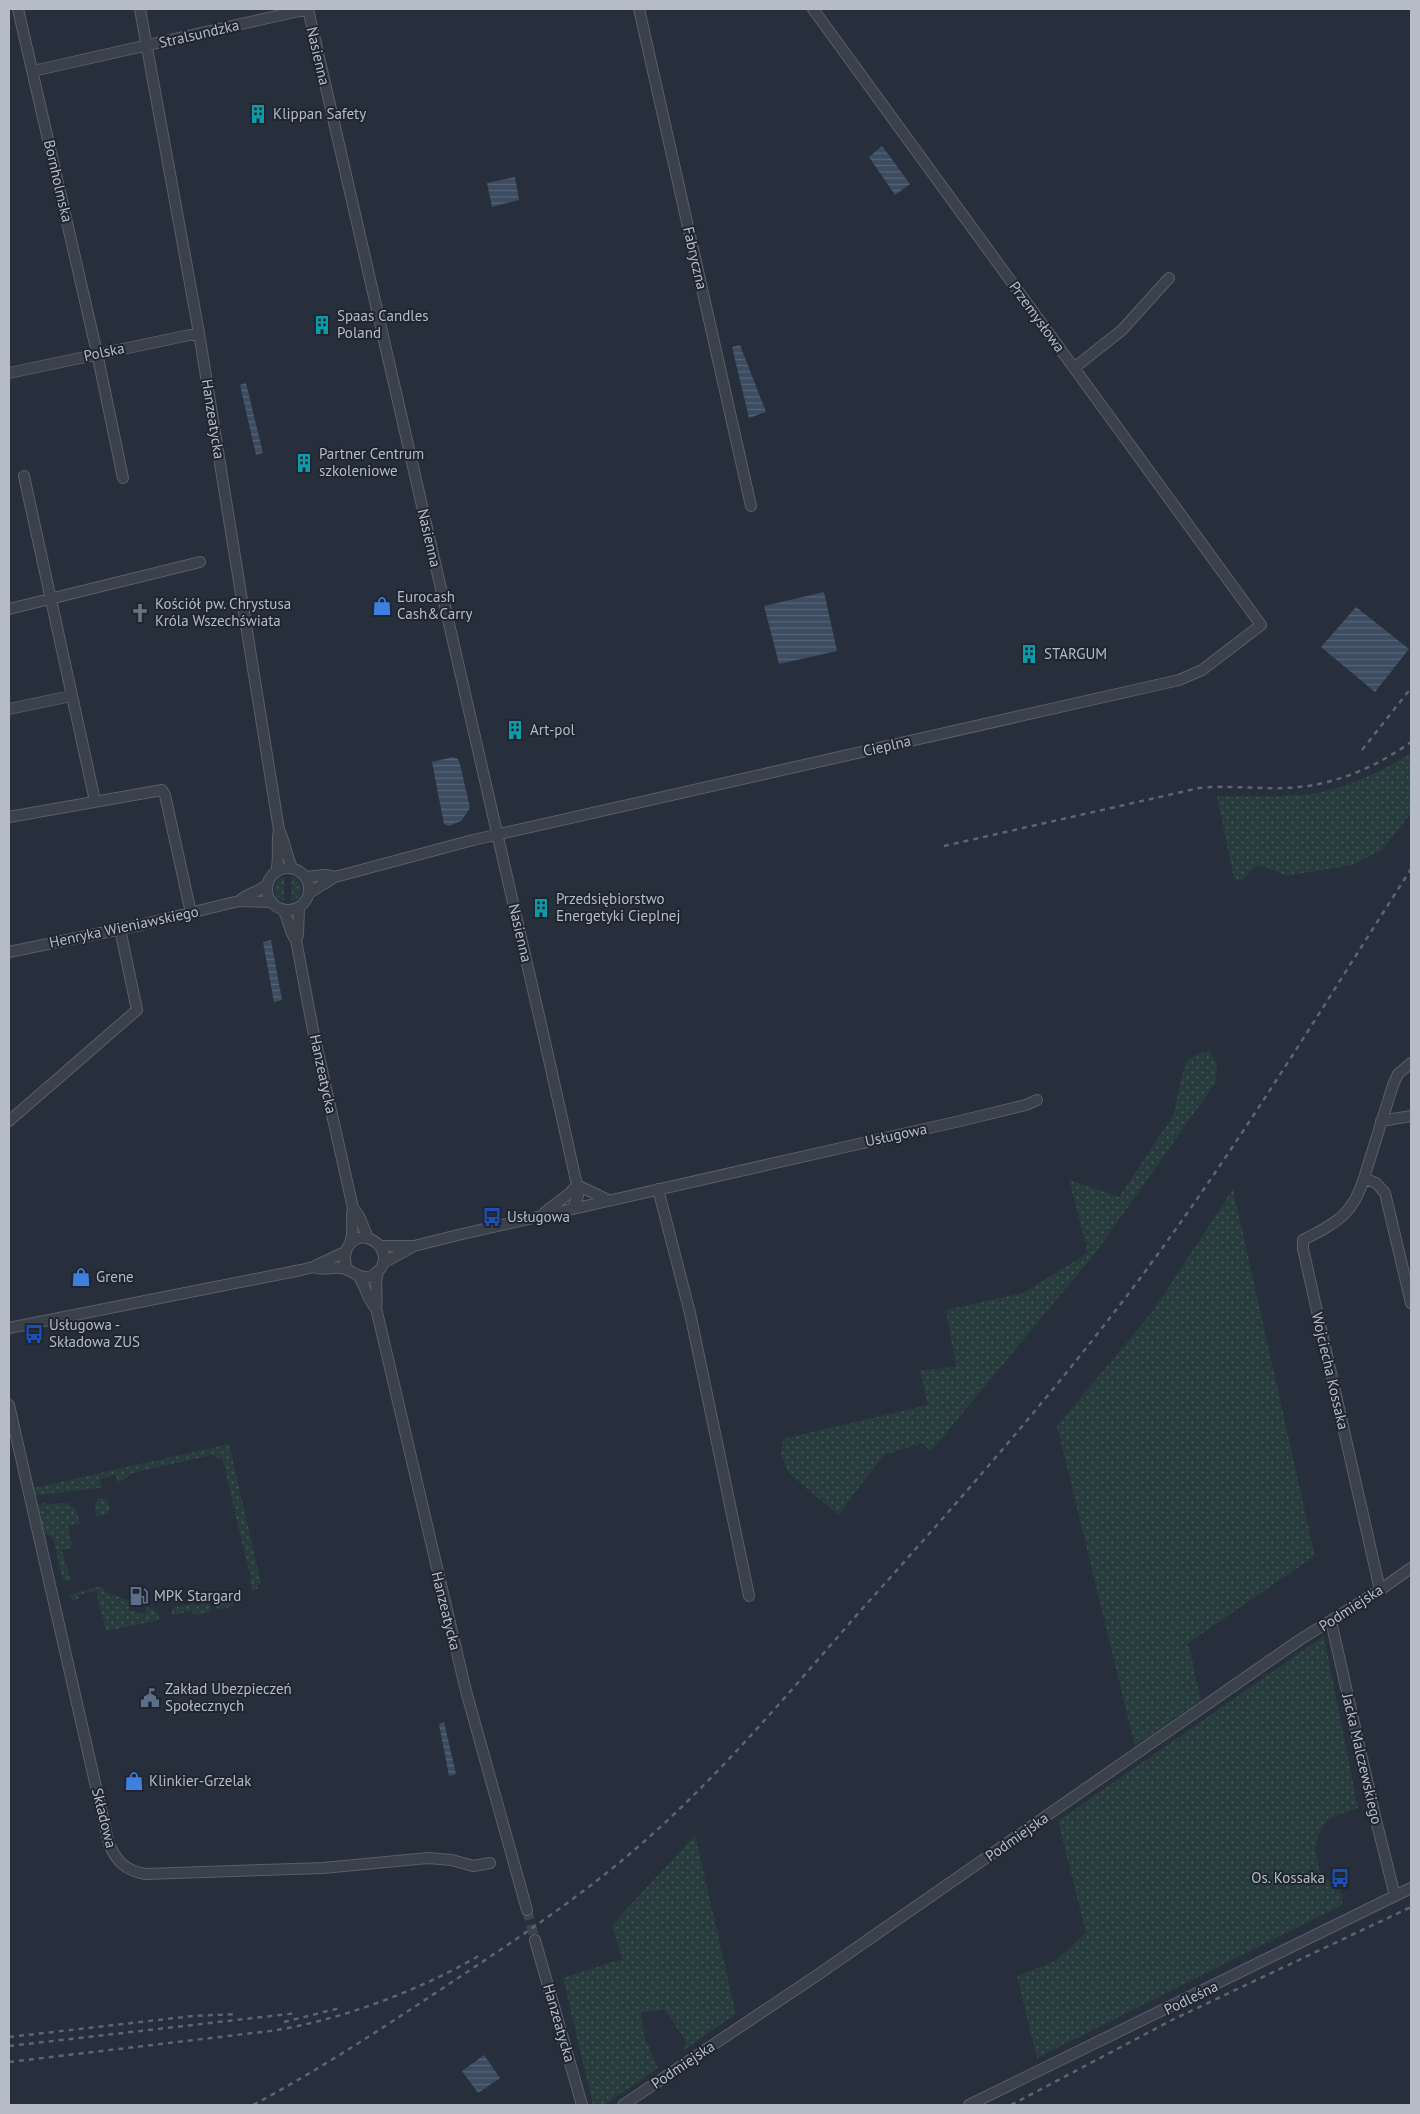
<svg xmlns="http://www.w3.org/2000/svg" width="1420" height="2114" font-family="'PT Sans',sans-serif">
<defs>
<pattern id="green-dots" width="8" height="8" patternUnits="userSpaceOnUse" patternTransform="scale(1.25)"><rect width="8" height="8" fill="#293c3d"/><path d="M2 2h.1M6 6h.1" fill="none" stroke="#465658" stroke-width="1.8" stroke-linecap="round"/></pattern>
<pattern id="water-rules" width="6" height="5" patternUnits="userSpaceOnUse" patternTransform="scale(1.25)"><rect width="6" height="5" fill="#3e4c62"/><path d="M0 2.5h6" fill="none" stroke="#586477"/></pattern>
</defs>
<rect width="100%" height="100%" fill="#262f3b"/>
<path fill="url(#green-dots)" d="M1411,752V813L1382,850L1352,865L1286,876L1266,867L1256,866L1241,881L1234,879L1217,796C1250,796 1284,798 1317,793C1344,789 1390,768 1411,752Z
M285,876L284,902L277,897L274,889L278,880Z
M292,876C301,881 304,889 298,898L291,902Z
M1209,1051L1217,1063L1216,1082L1097,1251L931,1451L922,1443L884,1455L838,1515L789,1473L781,1454L783,1439L928,1405L920,1370L956,1367L946,1310L1023,1293L1088,1253L1069,1180L1119,1197L1173,1116L1185,1063L1194,1055Z
M1233,1189L1315,1556L1188,1643L1201,1700L1135,1746L1057,1426L1153,1311Z
M229,1444L261,1583L257,1585L258,1589L252,1591L250,1578H252L247,1564L223,1460L212,1455L133,1473L117,1484L116,1475L100,1479L102,1488L35,1495L34,1488Z
M98,1498L107,1499L110,1510L106,1514L96,1517L95,1505Z
M46,1502L47,1504L68,1503L76,1510L80,1523L68,1526L72,1545H70L71,1548L62,1550L71,1581H66L62,1577L53,1538L44,1533L38,1505Z
M101,1586L105,1592L131,1601L128,1610L145,1614L147,1607L157,1612L160,1620L106,1631L96,1591L78,1595L79,1599L72,1600L69,1595Z
M231,1595L233,1606L218,1610L212,1599Z
M195,1603L196,1605L209,1603L212,1611L194,1615L192,1611L172,1615V1608Z
M1324,1636L1358,1808L1328,1819L1318,1835L1315,1849L1320,1872L1342,1894V1905L1037,2058L1017,1976L1055,1961L1086,1933L1058,1821Z
M695,1835L736,2014L684,2050L686,2041L665,2010L641,2012L644,2036L658,2068L604,2105H593L563,1978L622,1959L612,1925Z"/>
<path fill="url(#water-rules)" d="M882,146L910,184L895,195L869,157Z
M515,177L519,200L492,207L487,183Z
M740,345L766,412L749,418L732,347Z
M246,383L263,453L256,455L240,385Z
M824,592L837,651L779,664L764,606Z
M1356,607L1409,649L1375,692L1321,647Z
M453,757L458,759L460,764L470,808L461,821L449,826L444,824L432,762Z
M271,940L282,1000L274,1002L263,942Z
M444,1722L456,1774L449,1776L439,1724Z
M484,2055L500,2078L478,2093L462,2071Z"/>
<g fill="none" stroke-linecap="round" stroke-linejoin="round">
<path stroke="#3c4450" stroke-width="10" stroke-dasharray="10 5" stroke-linecap="butt" d="M527,1910L535,1940"/>
<g stroke="#585f69" stroke-width="12">
<path id="minor" d="M18,9L97,353L123,478
M140,9L199,333L279,830C286,843 286,857 293,869
M308,9L545,1042L577,1185L578,1196L573,1208
M639,9L751,506
M33,71L308,9
M1074,368L1122,330L1169,278
M9,373L199,333
M24,476L95,801
M9,609L200,562
M9,709L71,696
M9,817L162,790L165,795L191,913
M267 889a21 21 0 1 1 42 0a21 21 0 1 1-42 0Z
M276,872C280,858 276,845 279,830
M305,877L325,875L335,877L473,840L1179,680L1202,670L1261,625L813,9
M309,893L335,877
M239,901C248,893 259,892 268,884
M283,910C289,919 289,932 296,940L313,1030L353,1208L359,1216L368,1238
M296,940L298,935L299,907
M9,952L140,925L239,901L272,902
M1411,1063L1398,1074L1393,1085L1364,1178L1376,1183L1385,1193L1411,1303
M9,1121L137,1010L120,929
M1381,1121L1411,1116
M1364,1178C1353,1215 1336,1223 1303,1240V1249L1380,1590
M577,1185L608,1200
M658,1189L690,1313L749,1596
M545,1212L570,1193L577,1185
M350,1243C355,1231 350,1220 353,1208
M379,1246H414
M383,1263L414,1246L458,1235L960,1121L1026,1105L1037,1100
M313,1267C323,1271 330,1267 340,1268C354,1269 364,1286 378,1271C382,1268 384,1262 384,1257C383,1250 379,1244 374,1241C354,1229 338,1252 348,1270
M359,1277C366,1287 367,1300 376,1308L466,1691L527,1910
M376,1308C378,1296 374,1284 378,1272
M9,1328L301,1270L313,1267L345,1252
M9,1405L109,1844C117,1862 125,1870 145,1874L323,1868L428,1858L452,1860L473,1866L490,1863
M1331,1621L1375,1816L1395,1896
M535,1940L582,2105
M623,2105L816,1976L1301,1639L1380,1590L1411,1568
M969,2105L1411,1888"/>
</g>
<use href="#minor" stroke="#3a414b" stroke-width="10"/>
<path stroke="#5d6572" stroke-width="2.5" stroke-dasharray="5 5" stroke-linecap="butt" d="M1362,750L1411,688
M944,846L1199,788C1227,785 1255,789 1283,788C1330,787 1373,769 1411,742
M284,2022L340,2008
M9,2037L193,2016L237,2014
M9,2046L297,2013
M9,2062L270,2031C339,2021 421,1990 482,1954
M253,2105C319,2070 381,2029 443,1988C511,1943 578,1899 639,1846C721,1775 791,1690 863,1608C957,1503 1050,1398 1135,1285C1235,1152 1321,1009 1411,869
M1011,2105L1174,2019L1411,1907"/>
</g>
<defs>
<g id="building-bare" transform="scale(1.5)"><path d="M-4-6H4V6H1V3H-1V6H-4ZM-2.5-4.3h1.7v1.8h-1.7ZM.8-4.3h1.7v1.8H.8ZM-2.5-1h1.7V.8h-1.7ZM.8-1h1.7V.8H.8Z" fill="#0f9aa8" stroke="#1f2630" stroke-width="2.5" paint-order="stroke"/></g>
<g id="shop-bare" transform="scale(1.5)"><path d="M-5-2.5h2.3a2.7 3.5 0 0 1 5.4 0H5L5.5 6h-11ZM-1.5-2.5h3a1.5 2.3 0 0 0-3 0Z" fill="#3f7fe0" stroke="#1f2630" stroke-width="2.5" paint-order="stroke"/></g>
<g id="church-bare" transform="scale(1.5)"><path d="M-1.2-6h2.4v3.5h3.3v2.4h-3.3V6h-2.4V-.1h-3.3v-2.4h3.3Z" fill="#6b7280" stroke="#1f2630" stroke-width="2.5" paint-order="stroke"/></g>
<g id="bus-bare" transform="scale(1.5)"><path d="M-5-6H5V4H4V6H2V4H-2V6H-4V4H-5ZM-3.5-4V0h7V-4ZM-3.5 1.2v1.5H-2V1.2ZM2 1.2v1.5H3.5V1.2Z" fill="#1a4fb4" stroke="#1f2630" stroke-width="2.5" paint-order="stroke"/></g>
<g id="fuel-bare" transform="scale(1.5)"><path d="M-5.5-6h7V0h2V4h1.3V-2.5L3-4.5l.8-.8L6-3V5H2.5V1h-1V6h-7ZM-4.2-4.7v3.2H.2V-4.7Z" fill="#5c6f8a" stroke="#1f2630" stroke-width="2.5" paint-order="stroke"/></g>
<g id="civic-bare" transform="scale(1.5)"><path d="M-.6-6.5H3V-4.5H.6V-3L4-1V1h2V6H-6V1h2V-1L-.6-3ZM-1.2 2.5V6h2.4V2.5Z" fill="#5c6f8a" stroke="#1f2630" stroke-width="2.5" paint-order="stroke"/></g>
</defs>
<g fill-rule="evenodd">
<use href="#building-bare" x="258" y="114"/>
<use href="#building-bare" x="322" y="325"/>
<use href="#building-bare" x="304" y="463"/>
<use href="#shop-bare" x="382" y="606"/>
<use href="#church-bare" x="140" y="613"/>
<use href="#building-bare" x="1029" y="654"/>
<use href="#building-bare" x="515" y="730"/>
<use href="#building-bare" x="541" y="908"/>
<use href="#bus-bare" x="492" y="1217"/>
<use href="#shop-bare" x="81" y="1277"/>
<use href="#bus-bare" x="34" y="1334"/>
<use href="#fuel-bare" x="139" y="1596"/>
<use href="#civic-bare" x="150" y="1698"/>
<use href="#shop-bare" x="134" y="1781"/>
<use href="#bus-bare" x="1340" y="1878"/>
</g>
<g text-anchor="middle" stroke-width="4" stroke-linejoin="round" paint-order="stroke">
<g font-size="15" fill="#b6bcc7" stroke="#1f2630">
<text transform="translate(199 34) rotate(-13)" y="5">Stralsundzka</text>
<text transform="translate(318 56) rotate(77)" y="5">Nasienna</text>
<text transform="translate(58 181) rotate(77)" y="5">Bornholmska</text>
<text transform="translate(695 258) rotate(77)" y="5">Fabryczna</text>
<text transform="translate(1037 317) rotate(54)" y="5">Przemysłowa</text>
<text transform="translate(104 352) rotate(-12)" y="5">Polska</text>
<text transform="translate(213 419) rotate(81)" y="5">Hanzeatycka</text>
<text transform="translate(429 538) rotate(77)" y="5">Nasienna</text>
<text transform="translate(887 746) rotate(-13)" y="5">Cieplna</text>
<text transform="translate(124 927) rotate(-12)" y="5">Henryka Wieniawskiego</text>
<text transform="translate(520 933) rotate(77)" y="5">Nasienna</text>
<text transform="translate(323 1074) rotate(78)" y="5">Hanzeatycka</text>
<text transform="translate(896 1135) rotate(-12)" y="5">Usługowa</text>
<text transform="translate(1330 1371) rotate(77)" y="5">Wojciecha Kossaka</text>
<text transform="translate(1351 1608) rotate(-33)" y="5">Podmiejska</text>
<text transform="translate(446 1611) rotate(76)" y="5">Hanzeatycka</text>
<text transform="translate(1362 1759) rotate(77)" y="5">Jacka Malczewskiego</text>
<text transform="translate(104 1818) rotate(76)" y="5">Składowa</text>
<text transform="translate(1017 1837) rotate(-35)" y="5">Podmiejska</text>
<text transform="translate(1191 1998) rotate(-26)" y="5">Podleśna</text>
<text transform="translate(559 2023) rotate(74)" y="5">Hanzeatycka</text>
<text transform="translate(683 2065) rotate(-34)" y="5">Podmiejska</text>
</g>
<g font-size="15" fill="#b6bcc7" stroke="#1f2630" text-anchor="start">
<text x="273" y="119">Klippan Safety</text>
<text x="337" y="321">Spaas Candles<tspan x="337" dy="17">Poland</tspan></text>
<text x="319" y="459">Partner Centrum<tspan x="319" dy="17">szkoleniowe</tspan></text>
<text x="397" y="602">Eurocash<tspan x="397" dy="17">Cash&amp;Carry</tspan></text>
<text x="155" y="609">Kościół pw. Chrystusa<tspan x="155" dy="17">Króla Wszechświata</tspan></text>
<text x="1044" y="659">STARGUM</text>
<text x="530" y="735">Art-pol</text>
<text x="556" y="904">Przedsiębiorstwo<tspan x="556" dy="17">Energetyki Cieplnej</tspan></text>
<text x="507" y="1222">Usługowa</text>
<text x="96" y="1282">Grene</text>
<text x="49" y="1330">Usługowa -<tspan x="49" dy="17">Składowa ZUS</tspan></text>
<text x="154" y="1601">MPK Stargard</text>
<text x="165" y="1694">Zakład Ubezpieczeń<tspan x="165" dy="17">Społecznych</tspan></text>
<text x="149" y="1786">Klinkier-Grzelak</text>
<text x="1325" y="1883" text-anchor="end">Os. Kossaka</text>
</g>
</g>
<rect width="1420" height="2114" fill="none" stroke="#b6bcc7" stroke-width="20"/>
</svg>
